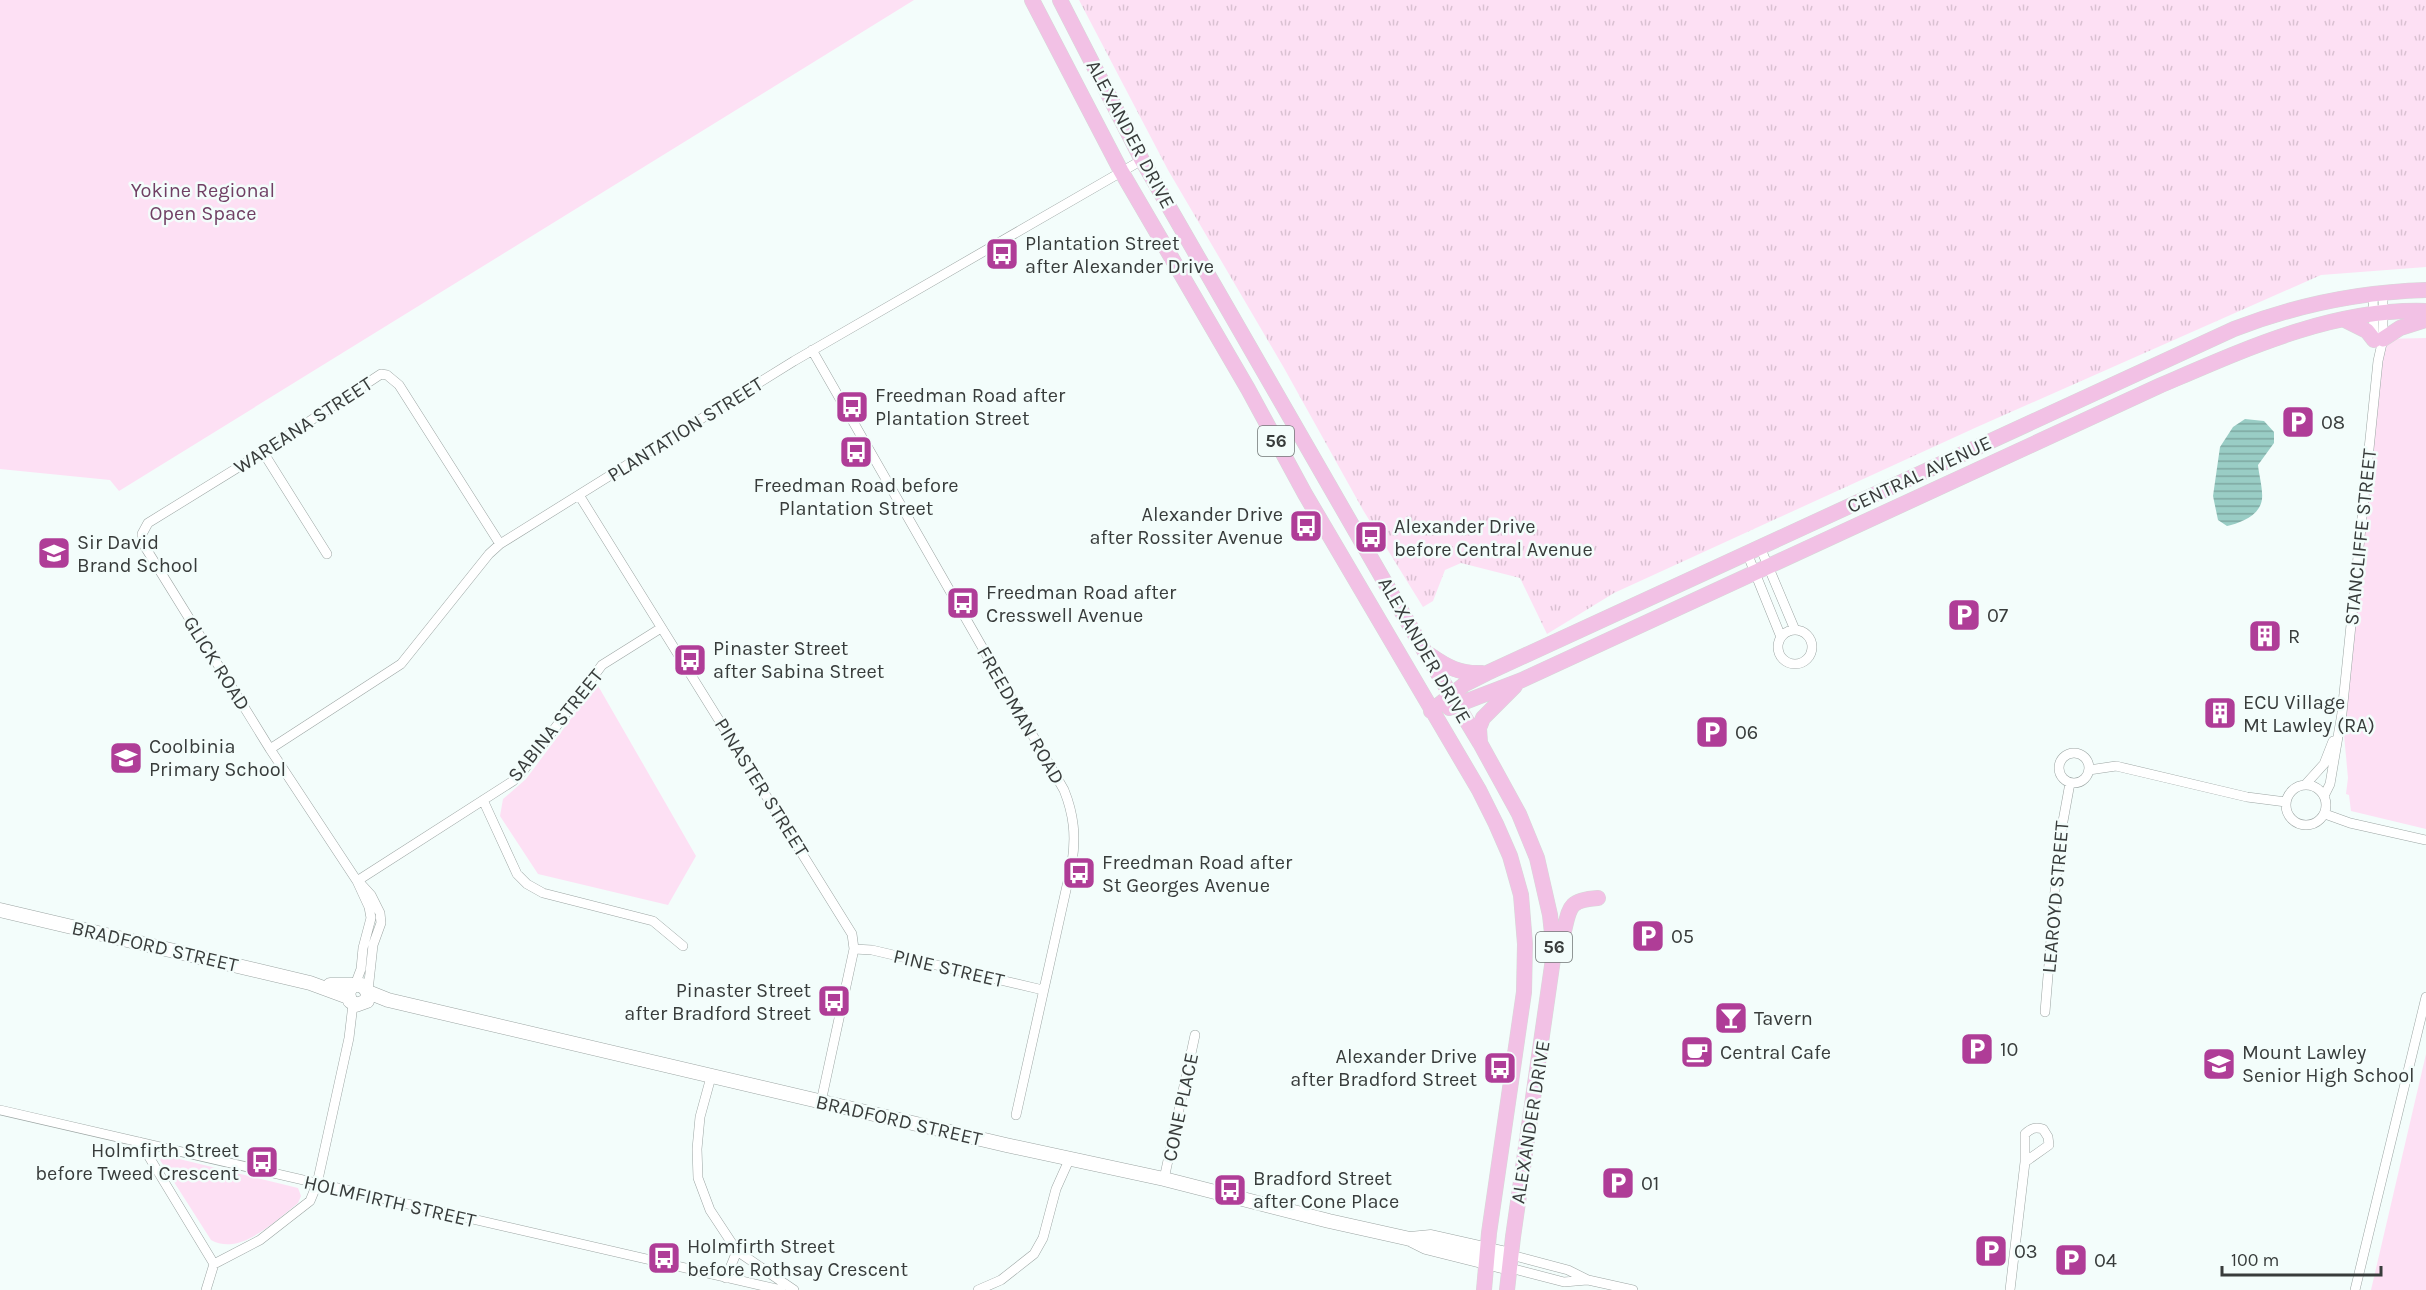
<svg xmlns="http://www.w3.org/2000/svg" width="2426" height="1290" font-family="Karla,sans-serif">
<defs>
<pattern id="grass-tufts" width="24" height="20" patternUnits="userSpaceOnUse" patternTransform="scale(1.5)"><rect width="24" height="20" fill="#fde0f4"/><path d="M3 7l-1-3M5 7V3M7 7l1-3M15 17l-1-3M17 17v-4M19 17l1-3" fill="none" stroke="#dac1d2"/></pattern>
<pattern id="water-rules" width="6" height="5" patternUnits="userSpaceOnUse" patternTransform="scale(1.5)"><rect width="6" height="5" fill="#99cdc5"/><path d="M0 2.5h6" fill="none" stroke="#7ea8a1"/></pattern>
</defs>
<rect width="100%" height="100%" fill="#f3fdfb"/>
<path fill="url(#grass-tufts)" d="M1079,0H2426V267L2321,275L1977,427L1614,593L1547,634L1520,578L1461,563L1445,570L1433,601L1423,607L1363,510L1284,368L1168,170Z"/>
<path fill="#fde0f4" d="M0,0H914L119,491L110,480L0,469Z
M2426,338V829L2351,811L2349,795L2346,794L2348,778L2342,713L2383,339Z
M597,684L696,856L668,905L538,874L500,816L503,799L526,779Z
M2426,1054V1290H2371Z
M163,1155L298,1188L301,1196L298,1203C276,1220 240,1257 211,1240L160,1160Z"/>
<path fill="url(#water-rules)" d="M2245,419L2264,421L2274,432V443L2258,465C2259,475 2263,489 2262,499C2260,516 2240,523 2227,526L2218,520L2213,496L2220,447L2233,427Z"/>
<g fill="none" stroke-linecap="round" stroke-linejoin="round">
<g stroke="#9ca5a3" stroke-width="10">
<path id="street" d="M2373,293L2374,341
M812,350L1064,790C1074,815 1076,836 1072,863L1016,1115
M263,452L327,554
M579,495L852,934L854,949L821,1102
M1760,547L1795,630
M1747,553L1781,637
M1778 647a17 17 0 1 1 34 0a17 17 0 1 1-34 0Z
M270,749L401,664L489,554L500,544L794,361L1142,160
M2059 768a15 15 0 1 1 30 0a15 15 0 1 1-30 0Z
M2089,770L2116,766L2247,797L2286,802
M2286 805a20 20 0 1 1 40 0a20 20 0 1 1-40 0Z
M2305,785L2324,764L2333,741
M2324,796L2330,784L2342,713L2378,361L2383,339V292
M483,800L517,874L527,884L543,893L653,921L683,946
M2325,814L2350,823L2426,840
M357,881L513,781L523,771L602,665L661,628
M361,884L371,895L380,913L381,923L373,945L368,991
M854,949L872,950L1043,990
M355,985L361,969L363,948L371,918L369,907L357,881L270,749L142,542V534L148,523L263,452L381,374L387,375L399,385L500,544
M2045,1012L2059,843L2070,783
M711,1077L700,1117L697,1149L698,1178L710,1210L737,1251L794,1290
M0,1110L781,1290
M140,1142L214,1264L260,1240L310,1201L317,1184L349,1038L353,1004
M1164,1179L1195,1035
M1511,1255L1568,1270L1588,1280L1633,1290
M1510,1268L1564,1282L1587,1280
M726,1278L737,1251
M206,1290L214,1264
M978,1290L1001,1280L1034,1254L1043,1238L1056,1189L1069,1160
M2010,1290L2025,1162V1134C2031,1128 2035,1127 2043,1129L2048,1137L2049,1145L2025,1162
M2355,1290L2426,997"/>
</g>
<g stroke="#9ca5a3" stroke-width="15">
<path id="secondary" d="M0,910L310,983L348,997
M330,985H362L368,992L367,1001L356,1005L350,1001L348,993L351,987
M368,992L388,1000L1006,1145L1164,1179L1329,1221L1410,1239L1426,1247L1510,1268
M1410,1239L1431,1237L1511,1255"/>
</g>
<g stroke="#d7d8d8" stroke-width="16">
<path id="primary" d="M1032,0L1121,171L1248,389L1305,494L1479,790L1496,824L1510,856L1521,895L1525,944L1524,992L1489,1233L1484,1290
M1060,0L1142,160L1425,652L1480,743L1519,814L1537,858L1550,915L1554,952L1513,1237L1507,1290
M2343,319L2367,331L2374,340
M2383,339L2400,328L2426,320
M1430,655C1447,667 1460,674 1482,673
M1449,708L1522,680L2159,386C2243,350 2333,308 2426,311
M1431,711L1465,684L1487,673L2234,329C2296,305 2359,292 2426,290
M1480,743L1479,728L1483,718L1515,686
M1554,952C1557,946 1562,941 1563,935C1570,908 1567,900 1598,898"/>
</g>
<use href="#street" stroke="#fff" stroke-width="9"/>
<use href="#secondary" stroke="#fff" stroke-width="14"/>
<use href="#primary" stroke="#f2c1e5" stroke-width="15"/>
</g>
<defs>
<g id="bus-square" transform="scale(1.725)"><rect x="-9" y="-9" width="18" height="18" rx="4" fill="#af3d97" stroke="#f3fdfb"/><path d="M-5-6H5V4H4V6H2V4H-2V6H-4V4H-5ZM-3.5-4V0h7V-4ZM-3.5 1.2v1.5H-2V1.2ZM2 1.2v1.5H3.5V1.2Z" fill="#fff"/></g>
<g id="parking-square" transform="scale(1.725)"><rect x="-9" y="-9" width="18" height="18" rx="4" fill="#af3d97" stroke="#f3fdfb"/><path d="M-3.5-5.5H1a3.5 3.5 0 0 1 0 7H-1V5.5H-3.5ZM-1-3.4V-.6H.8a1.4 1.4 0 0 0 0-2.8Z" fill="#fff"/></g>
<g id="school-square" transform="scale(1.725)"><rect x="-9" y="-9" width="18" height="18" rx="4" fill="#af3d97" stroke="#f3fdfb"/><path d="M0-5L7-2L0 1L-7-2ZM-4 1L0 2.5L4 1V4Q0 6-4 4Z" fill="#fff"/></g>
<g id="building-square" transform="scale(1.725)"><rect x="-9" y="-9" width="18" height="18" rx="4" fill="#af3d97" stroke="#f3fdfb"/><path d="M-4-6H4V6H1V3H-1V6H-4ZM-2.5-4.3h1.7v1.8h-1.7ZM.8-4.3h1.7v1.8H.8ZM-2.5-1h1.7V.8h-1.7ZM.8-1h1.7V.8H.8Z" fill="#fff"/></g>
<g id="bar-square" transform="scale(1.725)"><rect x="-9" y="-9" width="18" height="18" rx="4" fill="#af3d97" stroke="#f3fdfb"/><path d="M-6-5H6L.8 .8V4.5H3.5V6h-7V4.5H-.8V.8Z" fill="#fff"/></g>
<g id="cafe-square" transform="scale(1.725)"><rect x="-9" y="-9" width="18" height="18" rx="4" fill="#af3d97" stroke="#f3fdfb"/><path d="M-5.5-4.5H6V0H3Q3 3.5 0 3.5H-2.5Q-5.5 3.5-5.5 0ZM3-3.2v2h1.7v-2ZM-6 4.5H4V6H-6Z" fill="#fff"/></g>
</defs>
<g fill-rule="evenodd">
<use href="#bus-square" x="1002" y="254"/>
<use href="#bus-square" x="852" y="407"/>
<use href="#parking-square" x="2298" y="422"/>
<use href="#bus-square" x="856" y="452"/>
<use href="#bus-square" x="1306" y="526"/>
<use href="#bus-square" x="1371" y="537"/>
<use href="#school-square" x="54" y="553"/>
<use href="#bus-square" x="963" y="603"/>
<use href="#parking-square" x="1964" y="615"/>
<use href="#building-square" x="2265" y="636"/>
<use href="#bus-square" x="690" y="660"/>
<use href="#building-square" x="2220" y="713"/>
<use href="#parking-square" x="1712" y="732"/>
<use href="#school-square" x="126" y="758"/>
<use href="#bus-square" x="1079" y="873"/>
<use href="#parking-square" x="1648" y="936"/>
<use href="#bus-square" x="834" y="1001"/>
<use href="#bar-square" x="1731" y="1018"/>
<use href="#parking-square" x="1977" y="1049"/>
<use href="#cafe-square" x="1697" y="1052"/>
<use href="#school-square" x="2219" y="1064"/>
<use href="#bus-square" x="1500" y="1068"/>
<use href="#bus-square" x="262" y="1162"/>
<use href="#parking-square" x="1618" y="1183"/>
<use href="#bus-square" x="1230" y="1190"/>
<use href="#parking-square" x="1991" y="1251"/>
<use href="#bus-square" x="664" y="1258"/>
<use href="#parking-square" x="2071" y="1260"/>
</g>
<g text-anchor="middle" stroke-width="5" stroke-linejoin="round" paint-order="stroke">
<g fill="#f3fdfb" stroke="#707675" stroke-width="1.5">
<rect x="1258" y="426" width="36" height="30" rx="4.5"/>
<rect x="1536" y="932" width="36" height="30" rx="4.5"/>
</g>
<g font-size="18" font-weight="bold" fill="#383c3b">
<text x="1276" y="447">56</text>
<text x="1554" y="953">56</text>
</g>
<g font-size="20" fill="#383c3b" stroke="#f3fdfb">
<text transform="translate(1131 134) rotate(62)" y="7">ALEXANDER DRIVE</text>
<text transform="translate(303 425) rotate(-33)" y="7">WAREANA STREET</text>
<text transform="translate(685 429) rotate(-32)" y="7">PLANTATION STREET</text>
<text transform="translate(1919 474) rotate(-25)" y="7">CENTRAL AVENUE</text>
<text transform="translate(2360 537) rotate(-84)" y="7">STANCLIFFE STREET</text>
<text transform="translate(1425 650) rotate(60)" y="7">ALEXANDER DRIVE</text>
<text transform="translate(217 663) rotate(58)" y="7">GLICK ROAD</text>
<text transform="translate(1021 715) rotate(60)" y="7">FREEDMAN ROAD</text>
<text transform="translate(555 725) rotate(-51)" y="7">SABINA STREET</text>
<text transform="translate(762 787) rotate(58)" y="7">PINASTER STREET</text>
<text transform="translate(2055 897) rotate(-85)" y="7">LEAROYD STREET</text>
<text transform="translate(155 946) rotate(13)" y="7">BRADFORD STREET</text>
<text transform="translate(949 968) rotate(13)" y="7">PINE STREET</text>
<text transform="translate(1180 1107) rotate(-78)" y="7">CONE PLACE</text>
<text transform="translate(899 1120) rotate(13)" y="7">BRADFORD STREET</text>
<text transform="translate(1530 1122) rotate(-81)" y="7">ALEXANDER DRIVE</text>
<text transform="translate(390 1201) rotate(13)" y="7">HOLMFIRTH STREET</text>
</g>
<g font-size="20" fill="#703f64" stroke="#f3fdfb">
<text x="203" y="197">Yokine Regional<tspan x="203" dy="23">Open Space</tspan></text>
</g>
<g font-size="20" fill="#383c3b" stroke="#f3fdfb" text-anchor="start">
<text x="1025" y="250">Plantation Street<tspan x="1025" dy="23">after Alexander Drive</tspan></text>
<text x="875" y="402">Freedman Road after<tspan x="875" dy="23">Plantation Street</tspan></text>
<text x="2321" y="429">08</text>
<text x="856" y="492" text-anchor="middle">Freedman Road before<tspan x="856" dy="23">Plantation Street</tspan></text>
<text x="1283" y="521" text-anchor="end">Alexander Drive<tspan x="1283" dy="23">after Rossiter Avenue</tspan></text>
<text x="1394" y="533">Alexander Drive<tspan x="1394" dy="23">before Central Avenue</tspan></text>
<text x="77" y="549">Sir David<tspan x="77" dy="23">Brand School</tspan></text>
<text x="986" y="599">Freedman Road after<tspan x="986" dy="23">Cresswell Avenue</tspan></text>
<text x="1987" y="622">07</text>
<text x="2288" y="643">R</text>
<text x="713" y="655">Pinaster Street<tspan x="713" dy="23">after Sabina Street</tspan></text>
<text x="2243" y="709">ECU Village<tspan x="2243" dy="23">Mt Lawley (RA)</tspan></text>
<text x="1735" y="739">06</text>
<text x="149" y="753">Coolbinia<tspan x="149" dy="23">Primary School</tspan></text>
<text x="1102" y="869">Freedman Road after<tspan x="1102" dy="23">St Georges Avenue</tspan></text>
<text x="1671" y="943">05</text>
<text x="811" y="997" text-anchor="end">Pinaster Street<tspan x="811" dy="23">after Bradford Street</tspan></text>
<text x="1754" y="1025">Tavern</text>
<text x="2000" y="1056">10</text>
<text x="1720" y="1059">Central Cafe</text>
<text x="2242" y="1059">Mount Lawley<tspan x="2242" dy="23">Senior High School</tspan></text>
<text x="1477" y="1063" text-anchor="end">Alexander Drive<tspan x="1477" dy="23">after Bradford Street</tspan></text>
<text x="239" y="1157" text-anchor="end">Holmfirth Street<tspan x="239" dy="23">before Tweed Crescent</tspan></text>
<text x="1253" y="1185">Bradford Street<tspan x="1253" dy="23">after Cone Place</tspan></text>
<text x="1641" y="1190">01</text>
<text x="687" y="1253">Holmfirth Street<tspan x="687" dy="23">before Rothsay Crescent</tspan></text>
<text x="2014" y="1258">03</text>
<text x="2094" y="1267">04</text>
</g>
</g>
<path d="M2222 1266v9h159v-9" fill="none" stroke="#383c3b" stroke-width="3"/>
<text x="2231" y="1266" font-size="18" fill="#383c3b" stroke="#f3fdfb" stroke-width="4.5" paint-order="stroke">100 m</text>
</svg>
